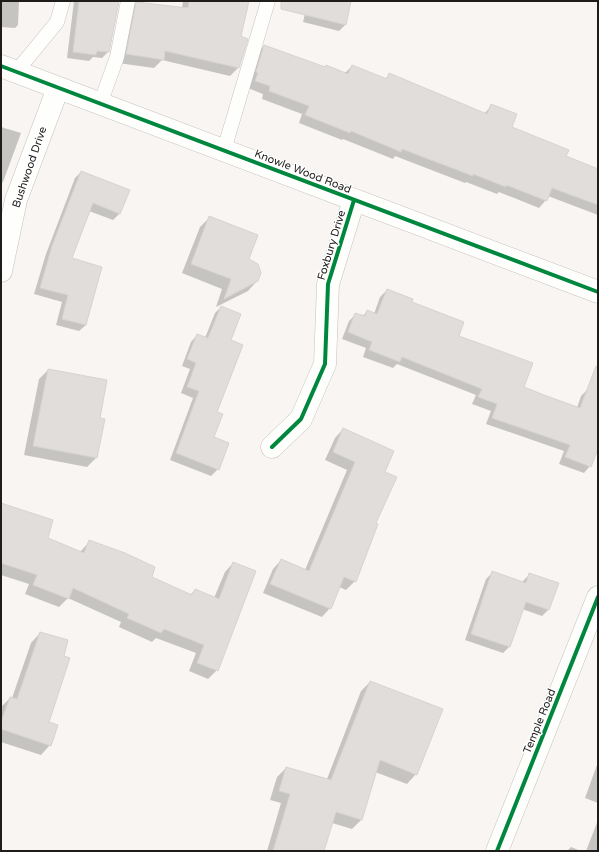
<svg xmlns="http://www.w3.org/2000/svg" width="599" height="852" font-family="'Varela Round',sans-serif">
<rect width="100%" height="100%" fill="#f8f5f2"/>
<path fill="#0003" d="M1,1H19L18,25L15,28L1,27Z
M74,1H118L108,52L102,58L93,57L89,61L67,58Z
M183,1H236L240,37L238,68L230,76L162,60L154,68L118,63L128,11L137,3L182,8Z
M308,1H352L350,3L345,25L339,31L303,22Z
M264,46L324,68L326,66L345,73L352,66L385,79L389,75L484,114L492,105L510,128L565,157L598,170V215L548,196L546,200L539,208L499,192L497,194L466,182L465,183L395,156L393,159L343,139L342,140L299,123L302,114L262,99L263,94L248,88L257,53Z
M1,127L21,133L3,182L1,184Z
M81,172L120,213L113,220L89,211L71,259L86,325L79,331L56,325L62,302L34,294L46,254L75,178Z
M210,217L248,260L257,281L248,291L216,307L222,289L182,273L200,227Z
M387,290L411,302L457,337L523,388L577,408L581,396L588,389L598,393V446L590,466L584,473L559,464L564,451L486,424L491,411L472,404L476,395L397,364L393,368L363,357L366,348L342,339L349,321L356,314L362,317L367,311L374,314L380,297Z
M221,307L229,341L216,412L213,438L218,469L211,476L170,460L193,398L181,393L190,369L182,366L191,342L197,335L205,338L215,313Z
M48,370L99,418L103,419L96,458L87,467L24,455L39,379Z
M343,429L384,472L374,523L355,581L346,590L339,587L330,608L322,617L263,593L273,569L281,560L305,570L347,470L325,460L335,438Z
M1,504L46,538L80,552L90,541L150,577L190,595L195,590L214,598L225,572L233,563L217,670L208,679L189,671L196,653L156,638L152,642L119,627L121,622L68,598L59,607L25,594L29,584L1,575Z
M493,572L522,582L530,574L549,609L542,616L522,609L509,647L503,653L465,640L486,579Z
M40,633L50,745L41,755L1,742V707L10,698H12L31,643Z
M370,682L416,774L407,784L375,772L362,819L352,829L332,823L323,851H267L281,803L270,800L277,777L286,768L327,779L361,691Z
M598,762V803L585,798Z
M598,820V851H586Z
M571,847L581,851H567Z"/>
<path fill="#e0dddb" stroke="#d6d3d1" d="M79,1H119L109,52L97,51L96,55L73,52Z
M189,1H249L241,36L248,39L239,68L165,51L164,60L126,54L136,2L188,8Z
M281,1H351L346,25L281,9Z
M264,45L325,67L326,65L348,74L352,65L387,79L389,73L487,114L491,104L517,114L512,127L569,150L566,156L598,169V205L552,188L547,201L506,185V187L473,174V176L402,149L401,152L351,131L350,133L305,115L309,106L269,91L270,86L255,81L258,73L256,72Z
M81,171L130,190L120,214L93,203L72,258L102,267L86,325L62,319L68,295L40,288L52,246Z
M209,216L258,235L249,259L258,264L261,273L258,281L224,299L231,279L191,264Z
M387,289L413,299L412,302L464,322L459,336L533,363L524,387L544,395L580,408L596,366H598V449L591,467L565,457L570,445L492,418L497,404L478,397L482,389L402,357L400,362L369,350L372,342L348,332L355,313L365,316L367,310L377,314Z
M221,306L241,314L231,340L243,345L217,412L223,414L214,437L229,443L219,470L176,453L199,391L187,387L196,363L187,359L197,334L208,338Z
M48,369L107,380L100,418L105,419L97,458L33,446Z
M343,428L394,451L385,472L397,477L376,523L378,524L356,582L344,577L331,609L270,584L281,559L309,571L355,462L333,452Z
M1,503L53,520L48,538L84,553L89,540L125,553L155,567L152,577L192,595L195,589L219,599L233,562L256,571L218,671L197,663L204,645L164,629L161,633L127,618L129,614L73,588L69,599L33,585L37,575L1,563Z
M492,571L526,583L529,573L559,583L549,610L526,602L510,647L471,634Z
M40,632L68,640L64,656L70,658L49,722L58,725L51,746L1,729V722L10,697L17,699Z
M370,681L443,709L417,775L380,760L362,820L336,812L324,851H273L290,794L279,791L286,767L331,780Z"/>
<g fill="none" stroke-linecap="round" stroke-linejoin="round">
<g stroke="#c5c2c0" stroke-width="15">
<path id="lane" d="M16,72L57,22L63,1
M100,104L117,57L128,1
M224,150L268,1"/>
</g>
<g stroke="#c5c2c0" stroke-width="23">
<path id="street" d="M1,66L598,292
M1,271L16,200L58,88
M272,447L301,419L325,364L328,284L354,200
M497,851L598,597"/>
</g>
<use href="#lane" stroke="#fefefd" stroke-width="14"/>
<use href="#street" stroke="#fefefd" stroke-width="22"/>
<g stroke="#fff" stroke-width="6">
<path id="cycleway" d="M1,66L598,292
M272,447L301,419L325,364L328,284L354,200
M497,851L598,597"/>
</g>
<use href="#cycleway" stroke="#00873e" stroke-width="4"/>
</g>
<g text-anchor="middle" stroke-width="3" stroke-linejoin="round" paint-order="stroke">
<g font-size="11" fill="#1f1d1b" stroke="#fff">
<text transform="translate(29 167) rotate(-71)" y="4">Bushwood Drive</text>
<text transform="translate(303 171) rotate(21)" y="4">Knowle Wood Road</text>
<text transform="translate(331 245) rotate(-73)" y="4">Foxbury Drive</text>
<text transform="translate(539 721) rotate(-68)" y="4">Temple Road</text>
</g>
</g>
<rect width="599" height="852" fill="none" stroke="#1f1d1b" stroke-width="4"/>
</svg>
